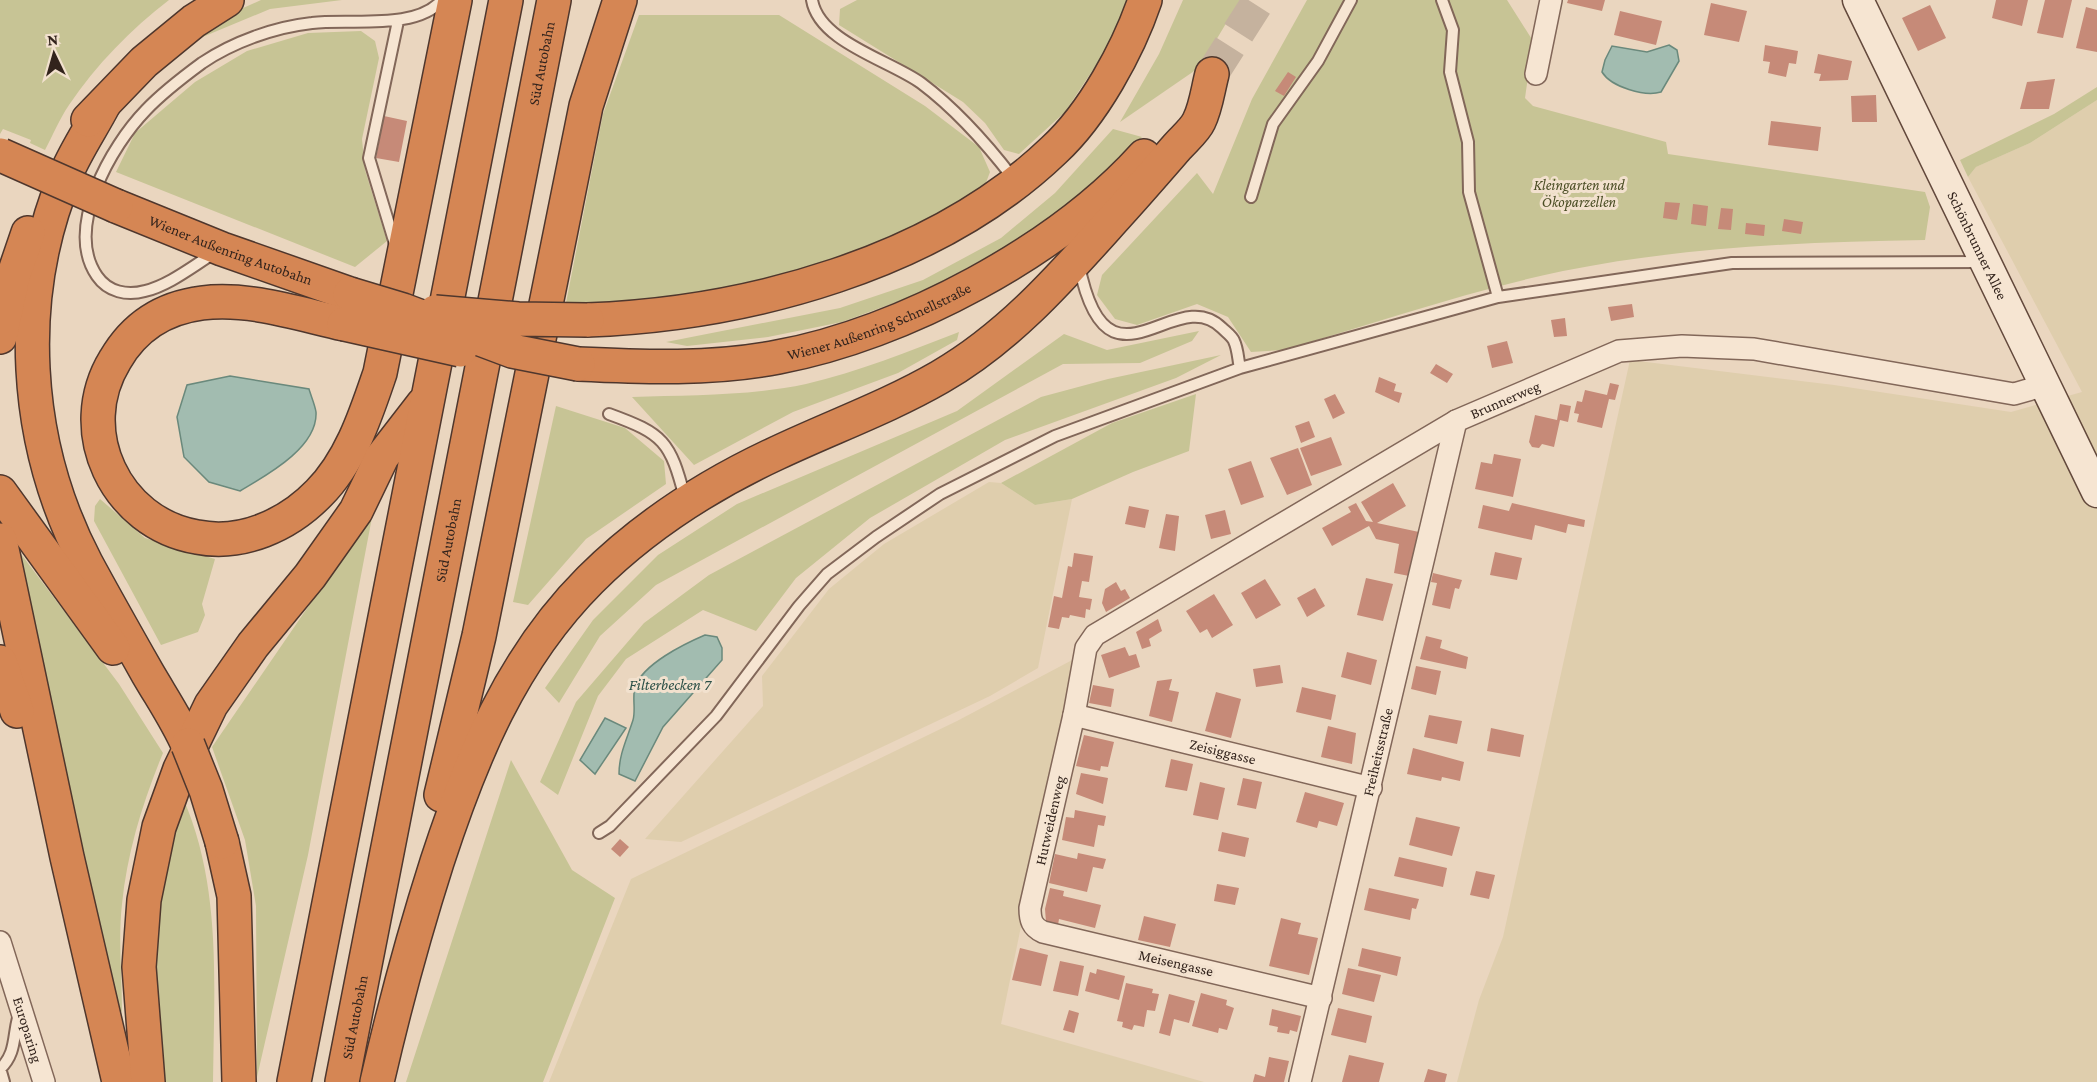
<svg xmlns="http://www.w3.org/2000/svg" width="2097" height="1082" font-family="'Crimson Pro',serif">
<rect width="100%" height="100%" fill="#ead6bf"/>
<path fill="#dfcead" d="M2097,100V1082H1457L1479,1000L1503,937L1630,360L1834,385L2011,412L2082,392L1968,177L1976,167L2030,143Z
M989,482L1001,483L1035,505L1072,499L1038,668L990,696L681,842L645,839L763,706L762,676L829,589L884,544Z
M1076,658L1001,1024L1204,1082H549L631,879L957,721Z"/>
<path fill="#c7c495" d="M0,0H169C131,29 96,65 69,105C60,118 53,135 45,150L30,143L31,140L3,129L0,134Z
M261,0H342L270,9L193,41L223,17Z
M857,0H1131L1108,47L1065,112L1019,154L1004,150L985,123L963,102L839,25L840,9Z
M1183,0H1240L1200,67L1120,122L1159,54Z
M1307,0H1507L1533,41L1525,98L1533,106L1666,142L1668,154L1925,192L1930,207L1925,240C1803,242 1683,247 1563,271C1468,291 1375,323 1283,350L1251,352L1228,317L1197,304L1137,325L1115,319L1097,295L1102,275L1197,173L1213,194L1252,99Z
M639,15H779L925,106L979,147L990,172L984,188L930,220L837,262L738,288L650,301L566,303L603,114Z
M361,31L375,41L379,58L362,139L365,170L387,241L355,267L116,172L135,133L195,82L247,51L308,33Z
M2097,87V100L2030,143L1976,167L1968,177L1960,160L2054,114Z
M1113,129L1142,137L1093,186L1011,244L921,293L842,322L768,337L687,346L666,342L840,308L923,280L1001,238L1055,193Z
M1199,331L1192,341L1140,363L1063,364L656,585L600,636L559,703L545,688L593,620L658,555L737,504L957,411L1064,334L1107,350Z
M959,332L957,340L898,373L793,412L694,465L632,397C689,395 750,396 806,384C858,372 909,351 959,332Z
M1221,355L1176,378L1005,440L870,518L796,578L756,631L703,610L626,659L598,696L558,795L540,782L576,702L644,623L709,575L1041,397L1108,379Z
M1196,394L1189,451L1133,472L1072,499L1035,505L1001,483L1112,423Z
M556,406L625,428L664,461L666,484L586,539L528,605L513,602Z
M100,499L145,538L215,559L202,604L205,615L198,632L161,645L94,521L95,506Z
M373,512L308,855L257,1077L256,906L245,840L212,747Z
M18,550L119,684L163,753C143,801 127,853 122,904C118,939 122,976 122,1011L116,1017Z
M511,760L572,870L615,898L543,1082H406Z
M183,798C222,887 214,986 213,1082H161L153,1024L154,916Z"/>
<path fill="#a2bcb0" stroke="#6a897c" stroke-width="1.5" d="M1669,45L1677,50L1679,61L1661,92C1645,97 1611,87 1602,72L1605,60L1612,46L1647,52Z
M230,376L309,389C311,396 315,405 316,412C318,448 265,476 240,491L209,482L184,457L177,417L187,385Z
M705,635L717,637L722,648V660L663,727L635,781L619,774C619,754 627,739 633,720C636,710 632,698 635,687C643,664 684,644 705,635Z
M605,718L626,728L595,774L580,760Z"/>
<path fill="#c68a78" d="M1568,0H1605L1602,11L1567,3Z
M1996,0H2028L2022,26L1992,18Z
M2045,0H2072L2063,38L2037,33Z
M1711,3L1747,11L1739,42L1704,35Z
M1930,5L1946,38L1918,51L1902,18Z
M2086,7L2097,10V52L2076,48Z
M1620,11L1662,21L1656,45L1614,35Z
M1765,45L1798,51L1796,64L1789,63L1786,77L1768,73L1770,62L1763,61Z
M1818,54L1852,61L1848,80L1819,81L1821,74L1814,73Z
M1288,72L1296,77L1284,96L1275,91Z
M2055,79L2049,109H2020L2027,82Z
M1876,95L1877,122H1852L1851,96Z
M384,116L407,121L399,162L376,158Z
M1771,121L1821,127L1818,151L1768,145Z
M1665,202L1680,203L1677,220L1663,218Z
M1693,204L1708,206L1706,226L1691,224Z
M1721,208L1733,209L1731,230L1718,229Z
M1784,219L1803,222L1801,234L1782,231Z
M1746,223L1765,225L1764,236L1745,234Z
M1632,304L1634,317L1611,321L1608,307Z
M1565,318L1567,336L1554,337L1551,320Z
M1507,341L1513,363L1492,368L1487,346Z
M1436,364L1453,374L1447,383L1430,373Z
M1379,377L1396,384L1394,391L1402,393L1399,403L1375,392Z
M1610,383L1619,385L1615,400L1609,399L1602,428L1577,422L1579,414L1574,413L1577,401L1582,402L1585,390L1607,395Z
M1335,394L1345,413L1333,419L1324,399Z
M1560,404L1571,406L1568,422L1560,420L1554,447L1542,444L1539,448L1532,447L1529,442L1535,415L1557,420Z
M1309,421L1315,437L1301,443L1295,426Z
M1331,437L1342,465L1311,476L1300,448Z
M1298,448L1312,485L1287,495L1270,458Z
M1494,454L1521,459L1513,497L1475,489L1481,462L1492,464Z
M1251,461L1264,497L1241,505L1228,469Z
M1393,483L1406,506L1377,523L1419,532L1409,576L1394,573L1399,544L1376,539L1369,526L1332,546L1322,528L1351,512L1348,507L1356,503L1366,521L1373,522L1361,502Z
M1512,503L1585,520L1584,527L1568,524L1566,533L1535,525L1532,540L1478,528L1483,505L1509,511Z
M1129,506L1149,510L1145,528L1125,524Z
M1225,510L1231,534L1211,539L1205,515Z
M1166,514L1179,516L1175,551L1159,548Z
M1495,552L1522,558L1517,580L1490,575Z
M1074,553L1093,556L1089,582L1082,581L1079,597L1092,599L1090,610L1086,609L1085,618L1070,615L1069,618L1062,617L1059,629L1048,627L1054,596L1062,598L1068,566L1072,567Z
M1433,573L1462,580L1459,589L1455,588L1450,609L1432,605L1437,583L1431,582Z
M1366,578L1393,584L1383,621L1357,615Z
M1265,579L1281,605L1256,619L1241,593Z
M1116,582L1121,591L1125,589L1130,598L1106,612L1102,603L1105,589Z
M1315,588L1325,606L1307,617L1297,598Z
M1214,594L1233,625L1212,638L1207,629L1200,633L1186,611Z
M1158,619L1162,631L1149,639L1151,646L1142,649L1136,632Z
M1426,636L1442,640L1440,648L1468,657L1466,669L1420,659Z
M1125,647L1129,656L1136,654L1140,667L1109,678L1101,655Z
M1347,652L1377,660L1371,685L1341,677Z
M1280,665L1283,683L1256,687L1253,669Z
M1416,666L1441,671L1436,695L1411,689Z
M1172,679L1169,690L1179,692L1172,722L1149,716L1157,681Z
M1093,685L1114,689L1111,707L1089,703Z
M1302,687L1336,695L1331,720L1296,712Z
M1216,692L1241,699L1231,738L1205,731Z
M1429,715L1462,721L1457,744L1424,737Z
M1328,726L1356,733L1352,764L1321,757Z
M1491,728L1524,735L1520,757L1487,751Z
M1084,735L1114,742L1108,767L1101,766L1100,771L1076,766Z
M1413,748L1464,762L1460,781L1442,777L1441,781L1407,774Z
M1171,759L1193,764L1187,791L1165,787Z
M1081,773L1108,778L1103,804L1076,794Z
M1243,778L1262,782L1256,809L1237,805Z
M1200,782L1225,788L1218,820L1193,815Z
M1305,792L1344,803L1337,826L1319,821L1317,828L1296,822Z
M1075,810L1106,816L1104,826L1098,825L1094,847L1062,840L1066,817L1074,818Z
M1416,817L1460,827L1452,856L1409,845Z
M1222,832L1249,838L1245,857L1218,851Z
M620,839L629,847L620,857L611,849Z
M1078,853L1106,859L1103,869L1093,867L1087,892L1049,883L1055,854L1077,859Z
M1399,857L1447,868L1443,887L1394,876Z
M1476,871L1495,875L1489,899L1470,895Z
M1217,884L1239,888L1235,905L1214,901Z
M1050,888L1064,891L1063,896L1101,905L1095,928L1059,919L1058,925L1046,922L1045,909Z
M1369,888L1419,899L1416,909L1412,908L1410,920L1364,910Z
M1144,916L1176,924L1170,947L1138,940Z
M1281,918L1301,923L1298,934L1318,938L1309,975L1269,966Z
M1020,948L1048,955L1041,986L1012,980Z
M1362,948L1401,957L1397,976L1358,966Z
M1060,961L1084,966L1078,996L1053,991Z
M1348,968L1381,975L1374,1002L1342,994Z
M1097,969L1125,976L1119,1000L1085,991L1090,972L1096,974Z
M1126,983L1153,989L1152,993L1159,994L1155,1011L1147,1010L1144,1027L1134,1025L1132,1030L1122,1027L1123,1022L1117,1021Z
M1201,993L1227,1000L1226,1005L1234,1008L1227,1030L1219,1028L1218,1033L1192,1026Z
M1169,994L1195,1001L1189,1023L1174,1019L1170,1036L1159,1033Z
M1338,1008L1372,1016L1366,1043L1331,1035Z
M1272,1009L1301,1016L1297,1032L1290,1030L1289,1034L1277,1032L1278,1027L1269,1025Z
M1069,1010L1079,1013L1074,1033L1063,1030Z
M1349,1055L1384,1063L1379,1082H1342Z
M1269,1057L1289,1061L1284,1082H1253L1255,1074L1265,1077Z
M1428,1069L1447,1074L1445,1082H1424Z"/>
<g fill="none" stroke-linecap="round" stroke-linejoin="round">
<path stroke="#c5b29e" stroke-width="33" stroke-dasharray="33 16" stroke-linecap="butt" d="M1212,74L1259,0"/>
<g stroke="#826759" stroke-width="14">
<path id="service" d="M812,0C819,42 889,60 921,83C957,110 986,143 1013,178
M1442,0L1453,30L1450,72L1468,142L1469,192L1498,297
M1251,197L1273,124L1318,61L1351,0
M395,244L369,158L398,21
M216,252C194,265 170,285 145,291C127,296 108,292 97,276C64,228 111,146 146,110C163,92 183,77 202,63C233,42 275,27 312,23C349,18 416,31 442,0
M1079,265C1107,405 1175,281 1222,328C1226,332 1232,336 1234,341C1238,349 1238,360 1240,368
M609,414C664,434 670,441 685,498
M599,833L610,826L716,716L799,606L827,574L876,537L940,494L1055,436L1240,368L1498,297L1732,263L1983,262
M0,1068L4,1082
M0,1069C18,1052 12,1033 20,1011"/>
</g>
<g stroke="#826759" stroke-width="24">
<g id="minor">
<path d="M1536,74L1551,0"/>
<path id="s1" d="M1074,715L1371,788"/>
<path id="s2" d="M0,942L44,1082"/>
<path id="s3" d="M1321,998L1043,932C1032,927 1030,920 1030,908L1074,715L1086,648L1095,635L1456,421L1619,351L1682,346L1754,349L2014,394L2045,385"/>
<path id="s4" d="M1300,1082L1456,421"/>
</g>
</g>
<g stroke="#63493c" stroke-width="33">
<g id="secondary">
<path id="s5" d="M1858,0L2097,492"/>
</g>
</g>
<g stroke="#4f372d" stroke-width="36">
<g id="motorway">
<path d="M104,104C92,127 77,149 67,172C14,297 23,443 86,563C106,600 127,637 148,674C162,698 177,720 188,745"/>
<path d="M88,120L144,62L194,21L227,0"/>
<path id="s6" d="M116,206L222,249L350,294"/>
<path d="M587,320C748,314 935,264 1054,150C1093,114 1128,50 1145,0"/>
<path d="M344,324C299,314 249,297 202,303C163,308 134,327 115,360C72,430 115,523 197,537C242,546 288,525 319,493C351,461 366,414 380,373L455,0"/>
<path d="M0,337L13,277L28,233"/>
<path id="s7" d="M578,364C644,367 712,370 778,357C903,334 1058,251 1144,156"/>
<path d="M0,492L113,648"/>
<path d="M0,540L67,857L119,1082"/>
<path d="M0,662L17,711"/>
<path d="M441,795L479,636L586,106L620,0"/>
<path d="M222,842L234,896L239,1082"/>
<path d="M148,1082L139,967L144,900L159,827L180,769L211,705L253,645L310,576L356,511L382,457L423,404"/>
<path d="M294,1082L506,0"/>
<path id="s8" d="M342,1082L554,0"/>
<path d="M377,1082C394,1008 414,934 437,862C471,758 511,659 590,580C645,525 708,485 777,453C832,427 888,407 940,377C1011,336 1064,274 1118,214C1138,192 1157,170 1177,147C1184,139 1195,130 1199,121C1206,107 1208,89 1212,74"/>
</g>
</g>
<use href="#service" stroke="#f6e5d2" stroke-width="10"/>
<use href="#minor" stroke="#f6e5d2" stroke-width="21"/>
<use href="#secondary" stroke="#f6e5d2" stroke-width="30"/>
<use href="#motorway" stroke="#d58654" stroke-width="33"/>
<g stroke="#4f372d" stroke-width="36" stroke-linecap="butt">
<path id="motorway-bridge" d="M1,155L116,206
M350,294L403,310L512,351L578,364
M435,312L518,319L587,320
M344,324L460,350
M188,745L206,790L222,842"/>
</g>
<use href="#motorway-bridge" stroke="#d58654" stroke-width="33"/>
</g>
<g text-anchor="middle" stroke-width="6" stroke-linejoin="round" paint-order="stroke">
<g font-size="15" fill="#32231c" stroke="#f2e1ce">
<text dy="5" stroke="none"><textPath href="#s8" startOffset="1038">Süd Autobahn</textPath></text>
<text dy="5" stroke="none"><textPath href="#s5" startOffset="273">Schönbrunner Allee</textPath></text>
<text dy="5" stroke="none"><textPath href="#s6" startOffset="123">Wiener Außenring Autobahn</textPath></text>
<text dy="5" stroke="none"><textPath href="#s7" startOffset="308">Wiener Außenring Schnellstraße</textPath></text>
<text dy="5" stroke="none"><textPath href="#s3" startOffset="1070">Brunnerweg</textPath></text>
<text dy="5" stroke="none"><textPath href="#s8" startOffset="552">Süd Autobahn</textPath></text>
<text dy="5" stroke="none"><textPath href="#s1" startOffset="153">Zeisiggasse</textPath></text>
<text dy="5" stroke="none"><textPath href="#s4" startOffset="339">Freiheitsstraße</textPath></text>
<text dy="5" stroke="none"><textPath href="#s3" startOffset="405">Hutweidenweg</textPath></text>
<text transform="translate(1176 963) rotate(13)" y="5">Meisengasse</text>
<text dy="5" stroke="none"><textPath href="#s8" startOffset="66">Süd Autobahn</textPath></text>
<text dy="5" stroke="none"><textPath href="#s2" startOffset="92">Europaring</textPath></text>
</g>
<g font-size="15" font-style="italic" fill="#4a4d24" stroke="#f2e1ce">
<text x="1579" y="190">Kleingarten und<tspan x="1579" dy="17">Ökoparzellen</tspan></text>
</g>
<g font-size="16" font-style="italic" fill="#2d5148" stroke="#f2e1ce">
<text x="670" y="690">Filterbecken 7</text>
</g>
</g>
<g transform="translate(54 54) rotate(355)" stroke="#f2e1ce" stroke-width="4.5" paint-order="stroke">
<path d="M0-4.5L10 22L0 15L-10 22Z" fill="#32231c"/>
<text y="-9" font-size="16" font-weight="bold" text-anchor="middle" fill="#32231c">N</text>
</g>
</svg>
